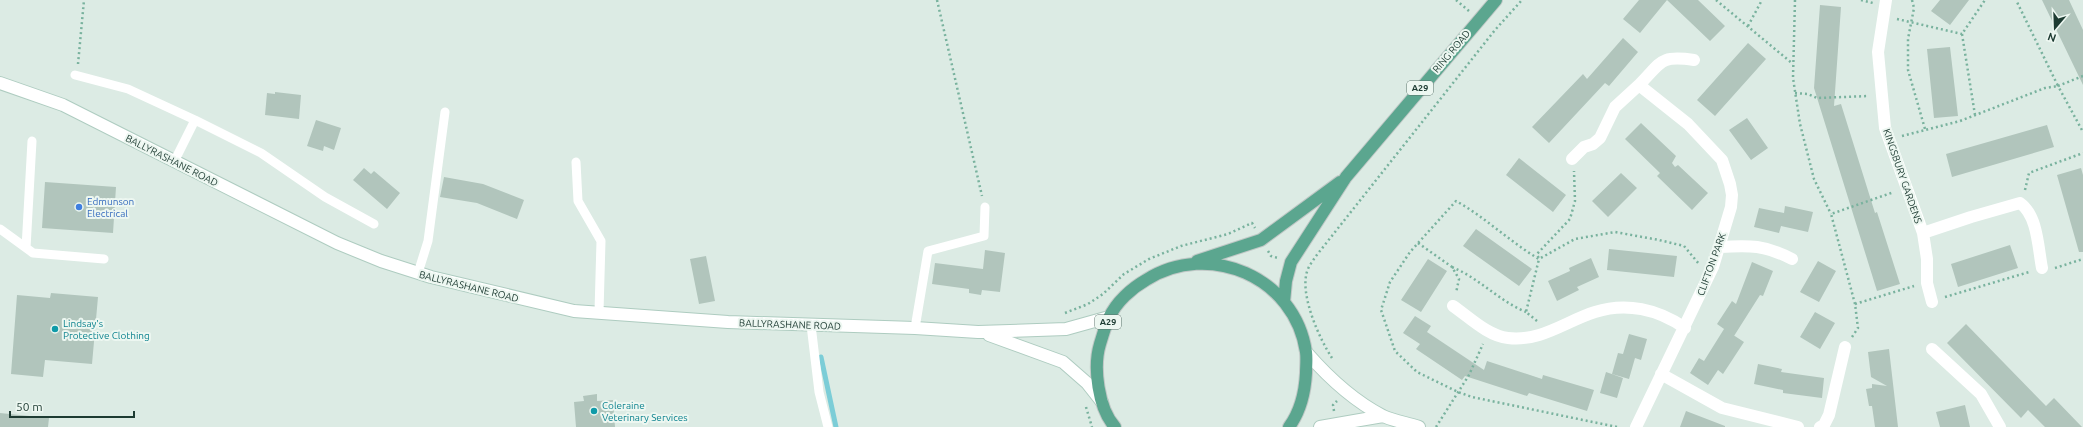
<svg xmlns="http://www.w3.org/2000/svg" width="2083" height="427" font-family="Ubuntu,sans-serif">
<rect width="100%" height="100%" fill="#dcebe4"/>
<g fill="none" stroke-linecap="round" stroke-linejoin="round">
<path stroke="#7ccdd7" stroke-width="5" d="M821,357L836,427"/>
</g>
<path fill="#b1c5bc" d="M1639,0H1667L1640,33L1623,19Z
M1667,0H1698L1725,26L1710,41Z
M1940,0H1969L1950,25L1931,11Z
M2042,0H2069L2083,30V85Z
M1820,5L1841,7L1834,106L1841,104L1875,213L1877,212L1900,284L1877,291L1814,88Z
M1623,38L1638,52L1609,86L1605,83L1549,143L1532,127L1583,74L1587,79Z
M1748,43L1766,59L1715,116L1697,100Z
M1950,47L1958,116L1934,118L1927,49Z
M275,92L301,95L299,119L265,115L267,93L275,94Z
M1747,118L1768,148L1751,160L1729,130Z
M316,120L341,128L334,150L324,146L323,151L307,146Z
M1641,123L1676,156L1672,163L1675,167L1678,165L1708,193L1692,210L1657,176L1660,173L1625,139Z
M2047,125L2054,147L1952,177L1946,154Z
M1519,158L1566,195L1553,212L1506,175Z
M364,168L371,174L374,171L400,193L387,209L353,180Z
M2081,168L2083,175V252H2079L2057,175Z
M1621,173L1637,188L1608,217L1592,201Z
M444,177L483,184L524,200L517,219L477,203L440,197Z
M45,182L116,187L113,233L42,228Z
M1785,206L1813,212L1808,232L1781,226L1779,233L1754,227L1759,208L1784,213Z
M1476,229L1532,269L1519,286L1463,246Z
M2010,245L2018,268L1958,287L1951,264Z
M1609,249L1677,256L1674,277L1607,270Z
M985,250L1005,253L1000,292L982,290L981,295L969,293V289L932,284L935,263L983,269Z
M706,256L715,301L699,304L690,259Z
M1591,258L1599,277L1577,287L1579,290L1557,301L1548,281L1570,271L1569,268Z
M1428,259L1447,271L1421,312L1401,300Z
M1818,261L1836,271L1819,302L1800,292Z
M1752,262L1773,271L1763,296L1760,295L1734,336L1717,324L1732,301L1736,304Z
M51,293L98,297L92,364L45,360L43,377L11,374L17,295L50,298Z
M1815,312L1835,323L1820,349L1800,337Z
M1415,316L1431,326L1427,332L1484,370L1487,361L1542,379L1543,375L1594,390L1587,411L1529,393L1527,396L1465,376L1462,380L1416,349L1420,344L1403,333Z
M1966,324L2046,406L2054,398L2082,427H2045L2028,410L2021,418L1947,343Z
M1724,329L1744,342L1723,374L1718,370L1708,385L1690,373L1699,358L1704,361Z
M1629,334L1647,339L1641,360L1635,358L1629,379L1612,374L1618,353L1623,354Z
M1889,349L1898,427H1875L1872,406H1869L1866,389L1872,388V384L1887,386L1871,377L1868,352Z
M1758,364L1782,369L1781,372L1824,378L1822,398L1783,393V390L1754,384Z
M1606,372L1623,378L1617,398L1600,393Z
M597,394V401L613,400L615,427H576L574,402L584,401L583,396Z
M1965,405L1970,427H1940L1936,412Z
M1686,411L1725,426V427H1680Z
M0,413L49,418L48,427H0Z"/>
<g fill="none" stroke-linecap="round" stroke-linejoin="round">
<g stroke="#aeccc0" stroke-width="14">
<path id="secondary" d="M0,83L63,105L337,243L381,261L431,277L574,311L728,322L915,328L978,332L1066,329L1109,317
M989,335L1063,362L1087,383L1102,402
M1307,353C1328,377 1354,401 1383,416C1394,421 1407,423 1419,427
M1320,427L1383,416"/>
</g>
<g stroke="#c0c8c6" stroke-width="14">
<path id="primary" d="M1197,261L1261,240L1340,182
M1284,302L1286,281L1291,262L1346,177L1496,0
M1115,427C1098,408 1093,367 1100,344C1103,335 1105,326 1109,318C1116,302 1132,288 1146,280C1209,240 1295,277 1306,352C1307,359 1306,367 1306,373C1305,392 1300,412 1289,427"/>
</g>
<path stroke="#79b29e" stroke-width="2.5" stroke-dasharray="2 3" stroke-linecap="butt" d="M937,0L982,196
M1456,0L1469,11
M1716,0L1793,64
M1795,0L1793,78L1800,124L1814,179L1831,214
M1861,0L1873,3
M1912,0L1914,8L1908,39V70L1925,129
M1897,19L1962,34
M1748,26L1762,0
M78,64L84,0
M2083,76L2058,86L2083,132
M1795,93L1808,94L1817,98L1869,96
M1975,115L1962,34L1985,0
M1902,136L1960,121L2045,88L2058,86L2016,0
M2025,190L2029,173L2083,153
M1418,243L1452,267L1459,279L1456,293
M1268,251L1271,256L1278,258
M1452,267C1479,278 1499,301 1526,312
M2055,268L2083,259
M1945,297L2029,272
M1855,304L1914,286
M1065,313L1088,304L1103,294L1124,274L1149,259L1181,246L1228,234L1252,223L1255,228
M1537,321L1526,312L1539,259L1537,254L1570,219L1575,201L1574,171
M1852,337L1858,328L1855,304L1831,214L1894,192
M1332,358C1319,338 1302,299 1306,276C1307,268 1312,262 1316,256L1495,30L1522,0
M1086,407L1092,427
M1334,411L1333,405L1337,401
M1436,427L1469,375L1483,344
M1617,427L1472,397L1458,392L1417,372L1395,351L1381,310L1390,282L1410,252L1456,201C1485,217 1510,242 1539,259L1575,239L1615,232L1659,240L1684,246L1699,264"/>
<path stroke="#fff" stroke-width="9" d="M75,75L128,89L195,120L261,153L325,197L374,224
M174,162L195,120
M576,162L578,201L601,241L599,312
M0,229L33,253L104,259
M26,248L32,141
M418,273L428,241L445,112
M811,325L819,392L828,427
M915,328L928,251L984,236L985,207"/>
<path stroke="#fff" stroke-width="12" d="M1886,0L1878,52L1885,128L1923,233L1927,259V283L1932,302
M1639,85C1662,62 1659,55 1694,60
M1572,159L1584,147L1593,144L1600,138L1615,107L1639,85L1688,124L1722,160L1730,184L1732,195L1731,207L1713,267L1636,427
M1923,233L1971,217L2020,203C2038,216 2038,248 2042,268
M1720,247C1750,245 1765,245 1792,259
M1453,306C1469,317 1488,336 1508,338C1541,342 1566,321 1595,312C1626,302 1658,309 1685,328
M1932,349L1981,394L2000,427
M1661,374L1722,408L1798,427
M1820,427L1824,425L1829,415L1845,347"/>
<use href="#secondary" stroke="#fff" stroke-width="12"/>
<use href="#primary" stroke="#5ba68f" stroke-width="12"/>
</g>
<circle fill="#3f7fe0" stroke="#edf7f1" stroke-width="1.5" cx="79" cy="207" r="4"/>
<g fill="#0f9aa8" stroke="#edf7f1" stroke-width="1.5">
<circle cx="55" cy="329" r="4"/>
<circle cx="594" cy="411" r="4"/>
</g>
<g text-anchor="middle" stroke-width="4" stroke-linejoin="round" paint-order="stroke">
<g fill="#edf7f1" stroke="#5b736b" stroke-width="1">
<rect x="1407" y="81" width="26" height="14" rx="3"/>
<rect x="1095" y="315" width="26" height="14" rx="3"/>
</g>
<g font-size="9" font-weight="bold" fill="#1d3b32">
<text x="1420" y="91">A29</text>
<text x="1108" y="325">A29</text>
</g>
<g font-size="10" fill="#1d3b32" stroke="#edf7f1">
<text transform="translate(1451 51) rotate(-50)" y="4">RING ROAD</text>
<text transform="translate(172 160) rotate(27)" y="4">BALLYRASHANE ROAD</text>
<text transform="translate(1903 176) rotate(71)" y="4">KINGSBURY GARDENS</text>
<text transform="translate(1711 264) rotate(-70)" y="4">CLIFTON PARK</text>
<text transform="translate(469 286) rotate(14)" y="4">BALLYRASHANE ROAD</text>
<text transform="translate(790 324) rotate(2)" y="4">BALLYRASHANE ROAD</text>
</g>
<g font-size="10" fill="#366cbe" stroke="#edf7f1" text-anchor="start">
<text x="87" y="205">Edmunson<tspan x="87" dy="12">Electrical</tspan></text>
</g>
<g font-size="10" fill="#0d838f" stroke="#edf7f1" text-anchor="start">
<text x="63" y="327">Lindsay's<tspan x="63" dy="12">Protective Clothing</tspan></text>
<text x="602" y="409">Coleraine<tspan x="602" dy="12">Veterinary Services</tspan></text>
</g>
</g>
<g transform="translate(2055 28) rotate(199)" stroke="#edf7f1" stroke-width="3" paint-order="stroke">
<path d="M0-3L7 15L0 10L-7 15Z" fill="#1d3b32"/>
<text y="-6" font-size="11" font-weight="bold" text-anchor="middle" fill="#1d3b32">N</text>
</g>
<path d="M10 411v6h124v-6" fill="none" stroke="#1d3b32" stroke-width="2"/>
<text x="16" y="411" font-size="12" fill="#1d3b32" stroke="#edf7f1" stroke-width="3" paint-order="stroke">50 m</text>
</svg>
